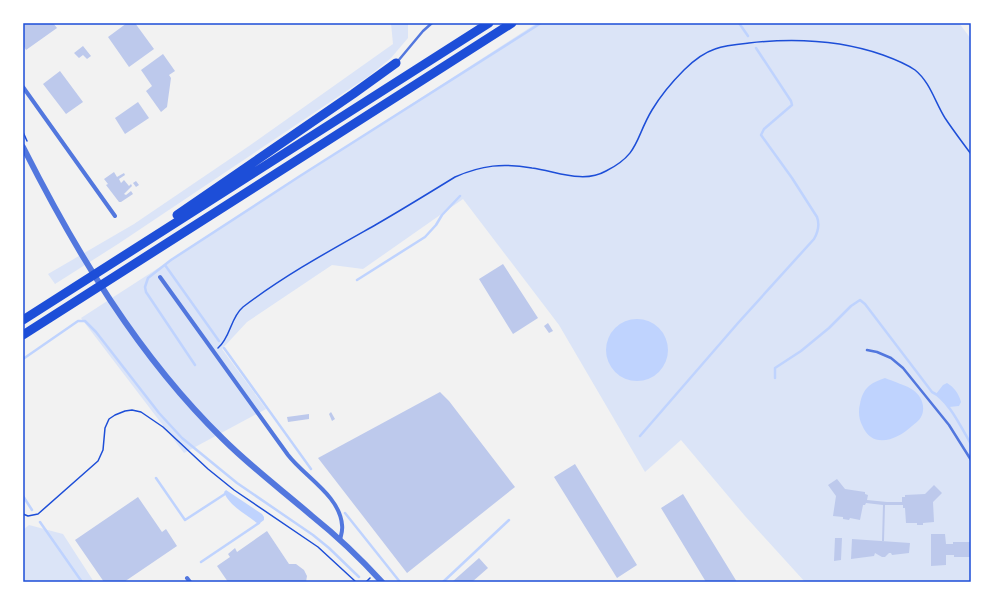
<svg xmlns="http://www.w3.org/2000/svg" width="994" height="605" font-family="Bitter,serif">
<rect width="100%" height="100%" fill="#f2f2f2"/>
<path fill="#dbe4f7" d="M391,23H408V38L391,58L369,76L118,244L55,284L48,274L134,224L249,146L393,44Z
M537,23H959L971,39V582H805L745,516L681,440L645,472L559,325L463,199L363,269L332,265L247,322L222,349L266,409L184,453L81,318Z
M29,525L63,534L94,582H23V530Z"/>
<path fill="#bfd3fe" d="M606 350a31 31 0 1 1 62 0a31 31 0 1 1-62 0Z
M885,378C892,381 908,386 913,390C922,396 926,408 921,417C919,421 915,423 912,426C897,440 872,450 862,425C859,419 858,411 860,404C863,388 870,383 885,378Z
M947,383C954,387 959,394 961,402L959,406L949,407L936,394L943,385Z
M226,490L262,514L264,517V520L260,523H257C246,514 229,506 224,492Z"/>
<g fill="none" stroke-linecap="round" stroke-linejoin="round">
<path stroke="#bfd3fe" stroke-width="2.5" d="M739,23L748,36
M165,265L219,341
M357,280L425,237L436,225L442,215L460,196
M224,348L311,469
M23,359L78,321H85L96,332L159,413L182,438L237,483L313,535L329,548L359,577
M195,365L146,292L145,287L148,278L171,260L300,176L541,23
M775,378V368L801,351L829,328L851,306L860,300L865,304L932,392C948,399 962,429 971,444
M640,436L738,323L814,239C818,232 820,225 817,217L792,178L761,135L764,129L792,105L791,101L756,48
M156,478L185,520L225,494
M23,496L32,510
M345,513L400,582
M40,522L82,582
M201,562L259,523
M443,582L509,520"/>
</g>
<path fill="#bdc9ec" d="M23,23H53L57,28L26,50L23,45Z
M127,23H135L154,49L129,67L108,37Z
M83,46L91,56L87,59L83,55L79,58L74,53Z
M163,54L175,71L169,75L171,78L167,107L161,112L146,91L152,86L141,70Z
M60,71L83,102L66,114L43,84Z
M138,102L149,118L125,134L115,118Z
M114,172L117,177L124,173L125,175L119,179L121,183L124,180L129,186L131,184L132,186L124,194L126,195L131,191L133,194L121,202H119L106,185L108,184L104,179Z
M136,181L139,185L136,187L133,183Z
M503,264L538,318L513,334L479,279Z
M548,323L553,331L549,333L544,326Z
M440,392L449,401L515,487L407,573L318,458Z
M331,412L335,419L332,421L329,414Z
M309,414V419L288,422L287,417Z
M575,464L637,565L617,578L554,477Z
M837,479L845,489L865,492V494L868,495L867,500L887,502H902V497H905V495L925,494L934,485L942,493L933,502L934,522L923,523V525H917V523H906L905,508H903V505H885L884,541H882L883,505L866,503L865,505H863L860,520L850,518L849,520L843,519V517L833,516L836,496L828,485Z
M683,494L737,582H706L661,508Z
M138,497L162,532L166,529L177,546L124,582H104L75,540Z
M267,531L289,564H296L304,570L307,576L306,582H228L217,566L230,557L228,554L235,548L237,552Z
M931,534H945L946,544H953V542H971V557H954V555H946V565L931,566Z
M835,538H842L841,560L834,561Z
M852,539L910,543L909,553L892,555L891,553H889L885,557H882L875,553L874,556L851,559Z
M479,558L488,568L472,582H452Z"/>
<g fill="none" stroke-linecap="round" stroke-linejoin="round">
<path stroke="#1d4ed8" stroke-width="1.5" d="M23,132L27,141
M218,348C231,337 230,318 243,307C285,275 331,250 377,224C403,209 429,193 455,177C482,165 503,163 532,168C556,171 583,184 606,171C640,154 635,138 652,110C661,95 672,82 684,70C692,62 703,53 715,49C725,45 738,44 749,43C794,38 840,40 883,55C894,59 905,63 915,70C930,82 935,102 945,118C953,130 962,142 971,154
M23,514L28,516L38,514L98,461L103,450L105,428L109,419L115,415L125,411L132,410L141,412L163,427L208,469L234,490L318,547L356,582
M366,582L370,578"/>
<path stroke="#5277de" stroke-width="2.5" d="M398,61L423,31L432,23
M867,350L877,352L891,358L903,368L949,425L971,460"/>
<path stroke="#5277de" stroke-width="4" d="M23,87L115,216
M160,277L288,455C305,477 340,496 342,525C343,530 341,535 340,540
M187,578L190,582"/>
<path stroke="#5277de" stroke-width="6" d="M23,147C76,252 138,356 223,439C251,467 282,490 312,516C337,536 360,558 382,582"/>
<path stroke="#1d4ed8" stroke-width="9" d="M177,215L353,94L396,63
M23,320L489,23
M23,335L512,23"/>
</g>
<rect width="994" height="605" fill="none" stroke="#ffffff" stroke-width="48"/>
<rect x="24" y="24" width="946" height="557" fill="none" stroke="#1d4ed8" stroke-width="1.5"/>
</svg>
